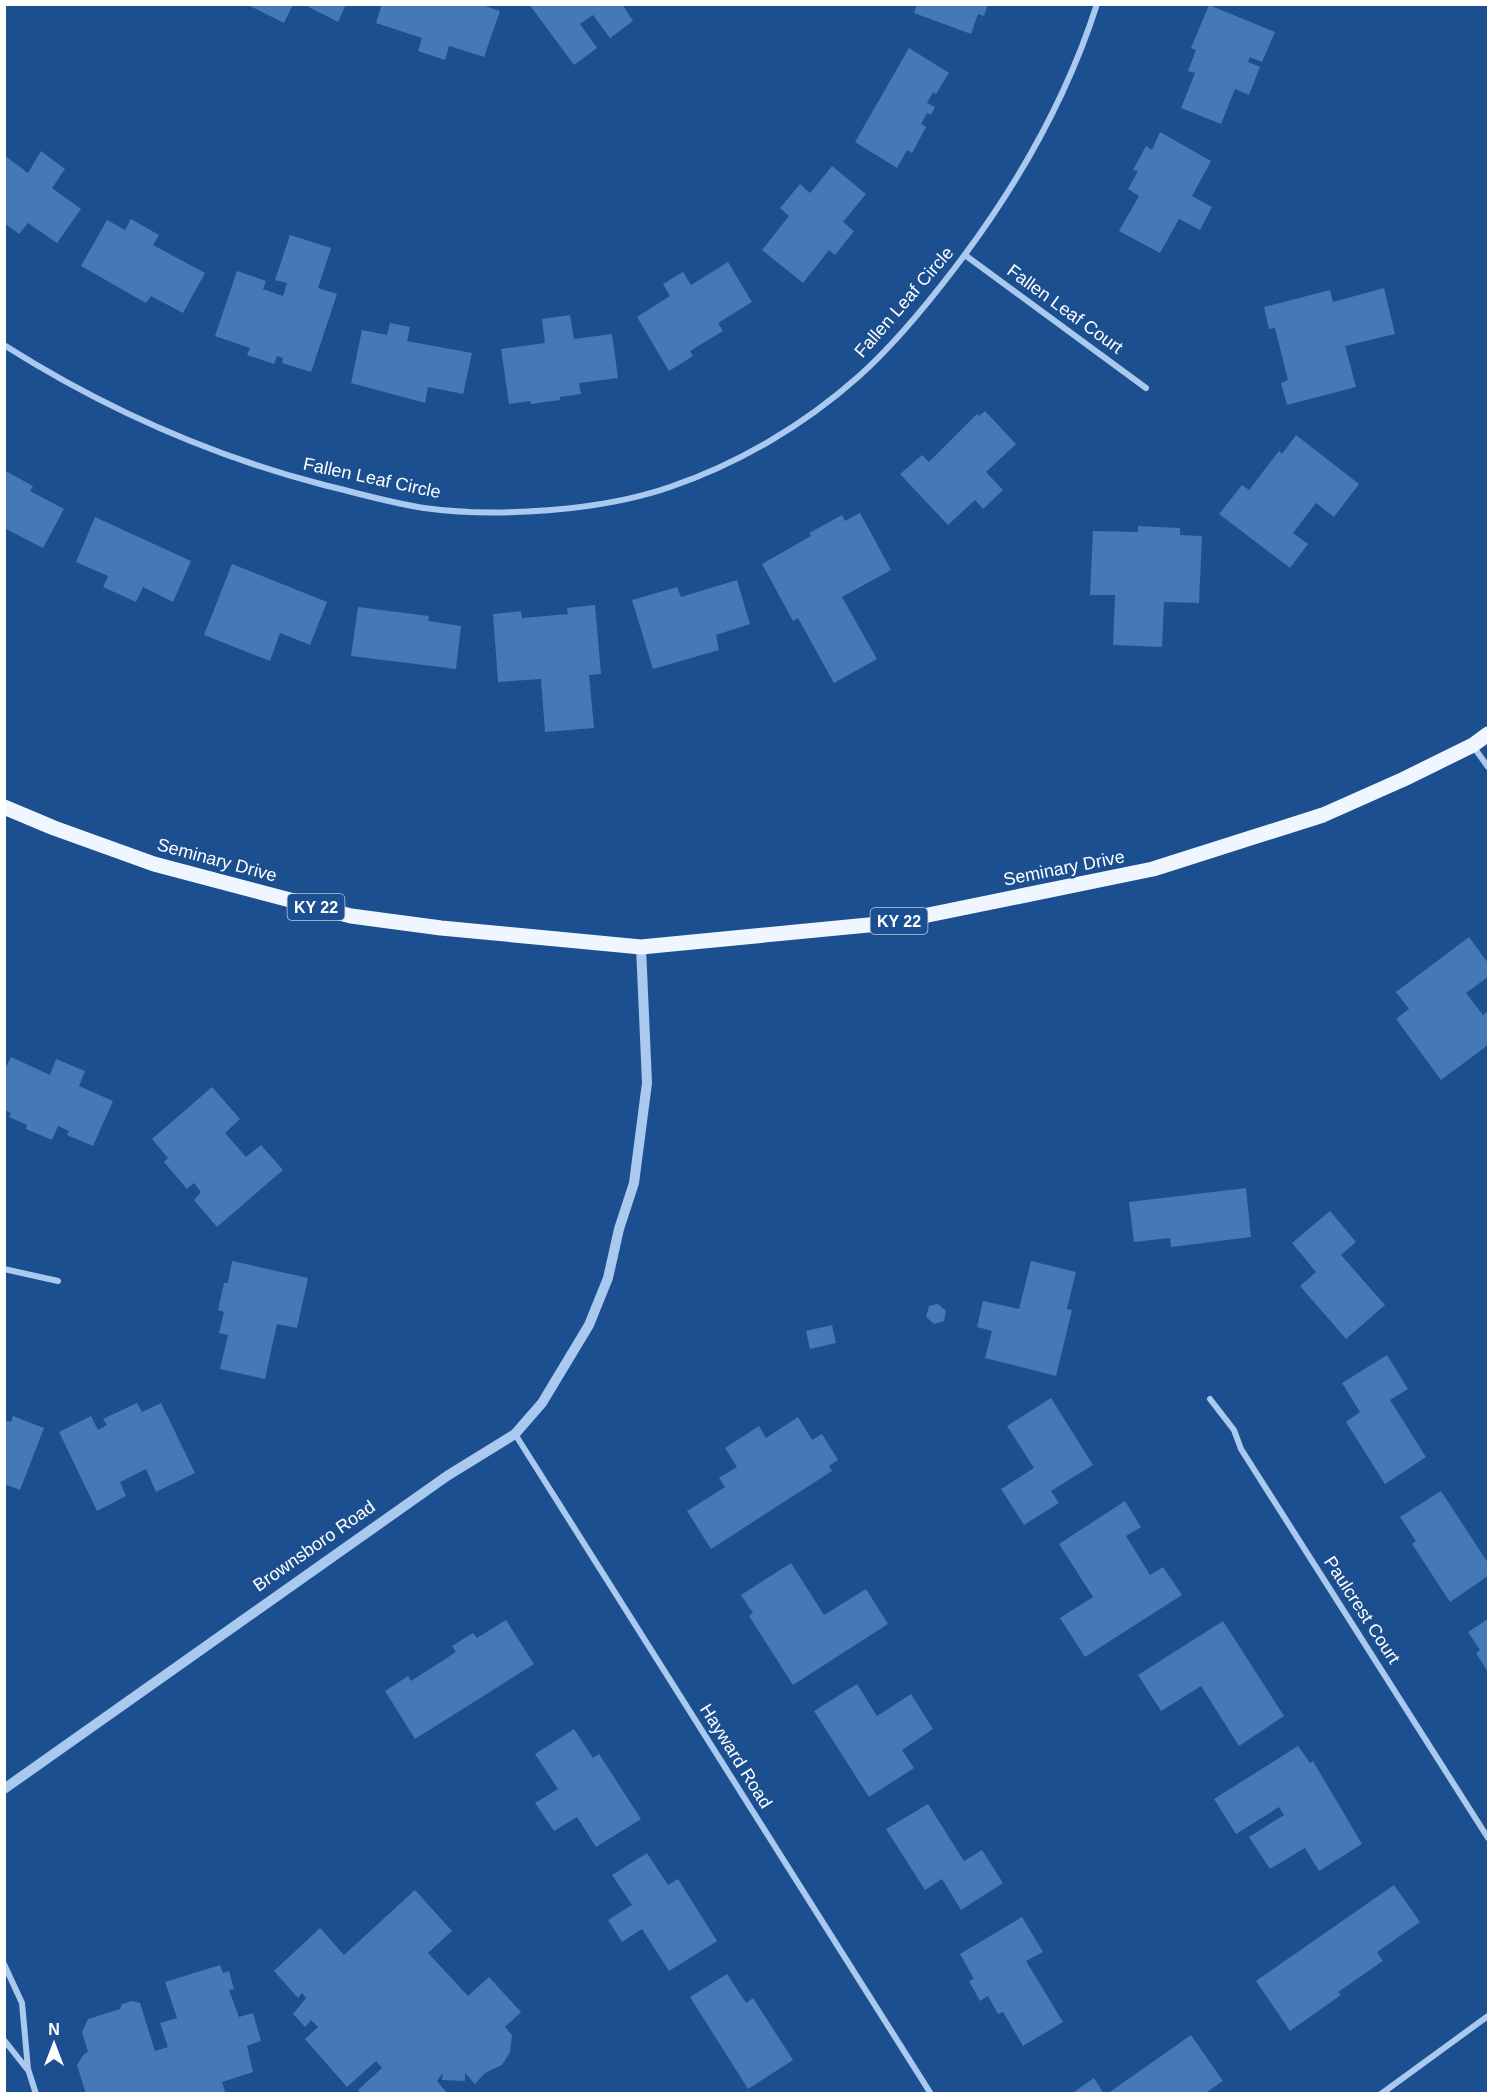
<svg xmlns="http://www.w3.org/2000/svg" width="1493" height="2098" font-family="Arial,sans-serif">
<rect width="100%" height="100%" fill="#1b4f8f"/>
<path fill="#4478b7" d="M251,4H293L284,23L250,6Z
M303,4H346L338,22Z
M382,4H479L500,11L484,57L449,46L445,60L418,51L422,38L376,23Z
M529,4H622L633,21L610,38L593,15L580,24L597,48L574,65Z
M917,4H988L984,16L978,14L971,34L914,13Z
M1209,5L1275,32L1262,62L1250,57L1248,62L1260,67L1249,95L1235,89L1221,124L1181,108L1195,73L1188,71L1196,50L1191,48Z
M909,48L949,73L936,94L933,92L927,103L935,107L931,115L927,113L921,124L926,127L912,153L907,150L897,168L855,142Z
M1160,132L1211,161L1192,196L1212,207L1200,230L1179,219L1160,253L1119,231L1139,196L1128,189L1138,171L1133,170L1146,146L1152,150Z
M41,151L65,169L52,188L81,209L57,243L28,223L19,234L4,223V155L28,173Z
M832,166L866,194L843,222L854,231L835,255L829,250L803,283L762,250L789,216L780,208L800,184L810,193Z
M131,219L159,235L153,245L205,273L183,313L151,296L146,303L81,266L107,220L125,230Z
M290,235L331,248L318,288L337,294L311,372L282,363L283,358L277,356L274,364L247,355L250,348L215,336L237,271L266,281L263,289L283,296L287,283L275,280Z
M728,262L752,302L718,323L723,331L690,351L693,356L669,371L637,317L670,296L663,284L683,272L691,285Z
M1384,288L1395,334L1345,346L1356,387L1287,405L1281,383L1288,380L1275,328L1269,329L1264,307L1330,290L1333,302Z
M570,315L574,339L612,334L618,378L579,383L581,394L560,397V400L531,404L530,401L509,404L501,349L545,343L542,319Z
M390,323L410,327L407,341L472,353L463,394L428,387L425,403L351,383L362,330L387,335Z
M985,411L1016,444L986,472L1003,490L983,509L975,500L948,525L900,474L922,455L929,462L977,414L979,416Z
M1296,435L1359,484L1334,517L1316,503L1293,533L1308,544L1290,568L1219,514L1242,485L1249,490L1279,451L1282,454Z
M4,470L33,486L30,491L64,509L43,548L4,528Z
M860,513L891,570L842,597L877,659L834,683L798,618L793,621L762,564L811,536L809,533L842,515L845,521Z
M95,517L191,561L173,602L143,587L136,602L103,587L108,576L76,562Z
M1138,526L1180,528V535L1202,536L1199,603L1164,602L1162,647L1113,645L1115,595H1090L1093,531L1138,532Z
M232,564L327,602L310,645L280,633L270,661L204,635Z
M737,580L750,624L716,635L719,650L653,669L632,600L677,587L681,597Z
M595,605L601,674L589,675L594,728L545,732L541,679L498,682L493,614L521,611L522,618L568,614L567,608Z
M358,607L429,616L428,621L461,626L456,669L351,656Z
M1469,937L1488,963V977L1466,993L1483,1015L1488,1011V1045L1441,1080L1396,1019L1409,1009L1396,992Z
M11,1057L50,1075L56,1059L85,1071L79,1086L113,1101L93,1146L67,1135L69,1131L58,1126L52,1140L26,1129L27,1125L9,1117L11,1113L4,1110V1071Z
M212,1087L240,1119L225,1133L246,1157L261,1145L283,1170L217,1227L194,1200L201,1192L194,1183L187,1189L164,1162L168,1158L152,1139Z
M1246,1188L1251,1237L1171,1247L1170,1238L1134,1242L1129,1202Z
M1330,1211L1356,1242L1341,1255L1385,1305L1346,1339L1300,1286L1316,1272L1292,1243Z
M232,1261L308,1278L297,1328L277,1324L265,1379L220,1369L228,1335L219,1333L224,1312L218,1310L224,1283H228Z
M1031,1261L1076,1272L1067,1309L1072,1310L1056,1376L985,1358L992,1331L977,1327L983,1301L1019,1309Z
M938,1304L946,1311L944,1321L934,1324L926,1317L929,1306Z
M832,1325L836,1343L810,1349L806,1331Z
M1387,1355L1408,1389L1390,1400L1426,1457L1385,1484L1346,1422L1360,1412L1342,1383Z
M1051,1398L1093,1465L1051,1491L1059,1503L1024,1525L1001,1489L1034,1468L1007,1426Z
M137,1403L142,1412L161,1403L195,1473L156,1492L146,1469L120,1482L126,1496L97,1511L59,1432L91,1416L98,1430L107,1425L103,1419Z
M13,1416L44,1428L20,1490L4,1484V1420L11,1422Z
M798,1417L812,1440L822,1434L838,1460L829,1466L832,1471L711,1549L687,1511L725,1487L719,1478L737,1467L725,1448L759,1426L766,1438Z
M1441,1491L1488,1563V1576L1450,1602L1412,1544L1416,1541L1400,1517Z
M1125,1501L1141,1527L1126,1536L1150,1575L1163,1567L1182,1595L1085,1657L1060,1618L1093,1597L1059,1544Z
M791,1563L824,1615L866,1589L888,1624L793,1685L749,1616L753,1613L741,1595Z
M1488,1619V1672L1476,1653L1480,1650L1468,1632Z
M506,1620L534,1664L415,1739L385,1691L408,1676L411,1681L456,1652L452,1646L473,1633L477,1638Z
M1223,1621L1284,1716L1239,1746L1201,1686L1161,1711L1138,1675Z
M857,1684L877,1716L911,1694L933,1729L902,1750L914,1768L869,1797L814,1711Z
M574,1729L593,1758L599,1754L641,1819L596,1847L577,1817L554,1831L535,1803L558,1789L535,1754Z
M1298,1746L1310,1763L1313,1761L1362,1844L1319,1871L1305,1848L1270,1869L1249,1837L1284,1815L1279,1807L1236,1834L1214,1799Z
M928,1804L964,1861L982,1850L1003,1883L961,1910L942,1879L925,1890L886,1829Z
M647,1853L668,1885L678,1879L717,1941L669,1971L642,1929L622,1942L608,1920L632,1905L612,1875Z
M1394,1885L1420,1922L1377,1952L1383,1961L1338,1992L1341,1995L1290,2031L1256,1981Z
M415,1890L452,1931L428,1953L468,1996L489,1977L521,2012L505,2027L512,2035L510,2052L502,2065L485,2073L475,2084L465,2073V2081L442,2080L443,2073L437,2081L448,2094H360L358,2090L382,2068L376,2061L347,2087L305,2039L318,2027L311,2020L305,2027L293,2014L306,1998L302,1993L298,1998L274,1971L320,1928L344,1955Z
M1022,1917L1043,1952L1026,1961L1063,2022L1023,2046L1003,2012L998,2014L988,1996L980,2001L969,1981L974,1979L960,1954Z
M220,1965L223,1973L229,1971L234,1989L229,1990L239,2017L253,2013L261,2041L247,2046L253,2072L222,2082L226,2094H86L77,2065L84,2054L88,2052L82,2032L88,2019L120,2009L122,2004L132,2001L140,2003L155,2051L168,2047L160,2023L177,2018L165,1982Z
M727,1974L746,2003L753,1998L793,2060L748,2089L690,1997Z
M1191,2035L1223,2081L1204,2094H1107Z
M1094,2078L1104,2094H1071Z"/>
<g fill="none" stroke-linecap="round" stroke-linejoin="round">
<path stroke="#a9c9ee" stroke-width="6" d="M965,255L1146,388
M4,345C105,409 208,455 324,485C357,493 391,503 424,508C496,518 601,511 670,487C738,464 804,425 858,377C894,345 925,307 954,269C1016,188 1066,101 1097,4
M1473,746L1488,767
M4,1269L58,1281
M1210,1399L1234,1430L1241,1449L1488,1838
M515,1434L931,2094
M4,1964L22,2003L28,2069L36,2094
M4,2040L27,2069
M1381,2094L1488,2016"/>
<path stroke="#a9c9ee" stroke-width="10" d="M4,1789L447,1476L515,1434L542,1403L589,1325L608,1278L619,1229L634,1183L647,1083L641,947"/>
<path stroke="#f0f6ff" stroke-width="15" d="M4,807L54,828L154,864L351,916L441,928L641,947L889,923L1153,869L1323,815L1404,779L1473,745L1488,734"/>
</g>
<g text-anchor="middle" stroke-width="5" stroke-linejoin="round" paint-order="stroke">
<g fill="#1b4f8f" stroke="#bbcadd" stroke-width="1.5">
<rect x="287.5" y="894" width="57" height="26" rx="4.5"/>
<rect x="870.5" y="908" width="57" height="26" rx="4.5"/>
</g>
<g font-size="16" font-weight="bold" fill="#fff">
<text x="316" y="913">KY 22</text>
<text x="899" y="927">KY 22</text>
</g>
<g font-size="18" fill="#fff" stroke="#1b4f8f">
<text transform="translate(904 302) rotate(-49)" y="6">Fallen Leaf Circle</text>
<text transform="translate(1065 309) rotate(36)" y="6">Fallen Leaf Court</text>
<text transform="translate(372 478) rotate(12)" y="6">Fallen Leaf Circle</text>
<text transform="translate(217 860) rotate(15)" y="6">Seminary Drive</text>
<text transform="translate(1064 868) rotate(-11)" y="6">Seminary Drive</text>
<text transform="translate(314 1546) rotate(-35)" y="6">Brownsboro Road</text>
<text transform="translate(1362 1610) rotate(57)" y="6">Paulcrest Court</text>
<text transform="translate(736 1756) rotate(58)" y="6">Hayward Road</text>
</g>
</g>
<rect width="1493" height="2098" fill="none" stroke="#ffffff" stroke-width="12"/>
<g transform="translate(54 2044)" stroke="#1b4f8f" stroke-width="4.5" paint-order="stroke">
<path d="M0-4.5L10 22L0 15L-10 22Z" fill="#ffffff"/>
<text y="-9" font-size="16" font-weight="bold" text-anchor="middle" fill="#ffffff">N</text>
</g>
</svg>
